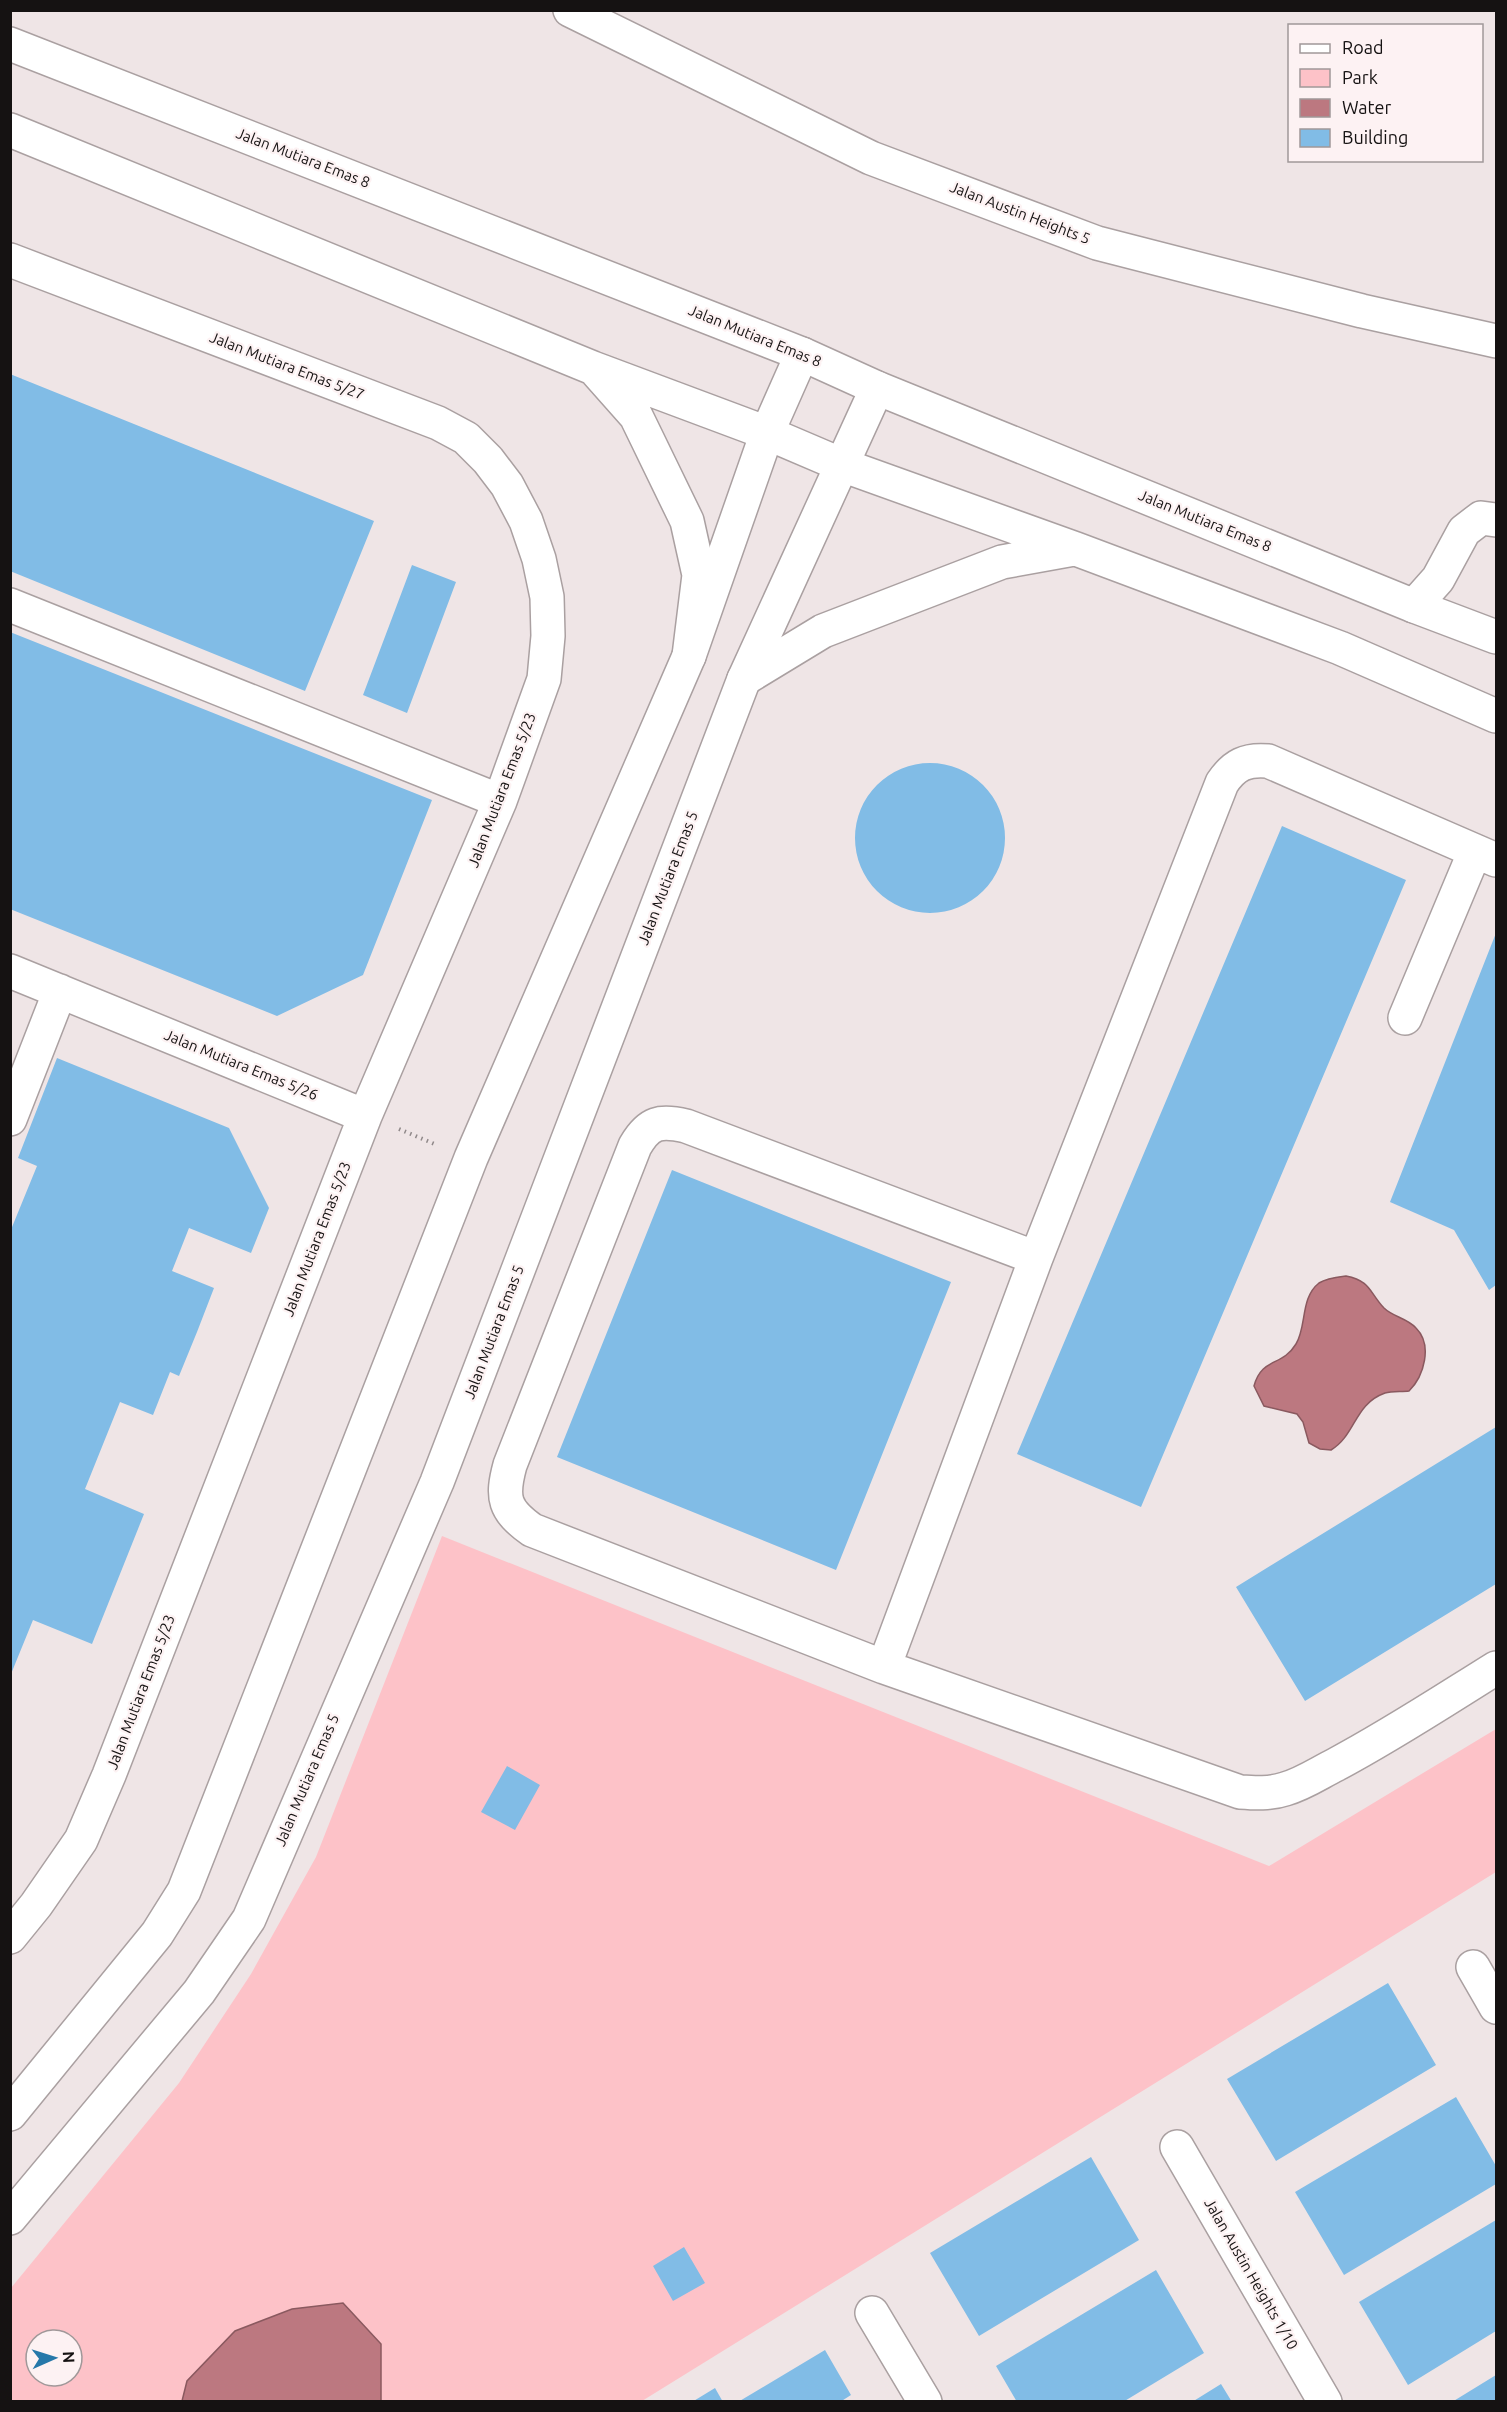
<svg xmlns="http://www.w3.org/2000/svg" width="1507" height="2412" font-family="Ubuntu,sans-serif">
<rect width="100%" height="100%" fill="#efe5e6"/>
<path fill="#fdc2c8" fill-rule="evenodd" d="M442,1536L1269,1866L1496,1729V1872L642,2401L11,2402V2288L179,2083L251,1974L316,1857ZM36,2340H72V2376H36Z"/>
<path fill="#bc7880" stroke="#8a595f" stroke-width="1.5" d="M1346,1276C1371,1281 1369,1292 1384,1308C1393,1317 1407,1318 1416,1328C1433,1345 1424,1376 1409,1391C1402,1392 1392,1391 1385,1393C1354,1404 1356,1435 1331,1450L1320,1449L1309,1443L1303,1422L1297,1414L1264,1406L1254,1386C1262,1357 1282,1367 1296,1344C1307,1326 1300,1298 1319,1283C1327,1278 1338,1277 1346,1276Z
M343,2303L381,2344V2401H182L187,2381L235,2331L292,2309Z"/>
<path fill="#81bce6" d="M10,374L374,521L305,691L10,571Z
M412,565L456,582L407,713L363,695Z
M10,632L432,800L363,975L277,1016L10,909Z
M855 838a75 75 0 1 1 150 0a75 75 0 1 1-150 0Z
M1282,826L1406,880L1141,1507L1017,1454Z
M1496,933V1285L1489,1290L1454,1230L1390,1202Z
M57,1058L229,1128L269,1208L251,1253L189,1228L172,1271L214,1288L197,1332L179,1376L170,1372L153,1415L120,1402L85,1489L144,1514L92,1644L33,1620L11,1674L10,1232L37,1166L18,1158Z
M672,1170L951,1282L836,1570L557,1457Z
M1496,1427V1584L1305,1701L1236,1587Z
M507,1766L540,1785L515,1830L481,1812Z
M1388,1983L1436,2065L1276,2161L1227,2079Z
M1456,2097L1496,2166V2184L1344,2275L1295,2192Z
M1091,2157L1139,2240L979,2336L930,2253Z
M1496,2220V2331L1408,2385L1359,2302Z
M684,2247L705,2283L673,2301L653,2266Z
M1156,2270L1204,2353L1123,2402H1017L996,2366Z
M825,2350L851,2395L840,2402H738Z
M1496,2375V2402H1452Z
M1221,2384L1232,2402H1192Z
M715,2388L723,2402H692Z"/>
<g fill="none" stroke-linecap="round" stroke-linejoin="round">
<g stroke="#aaa0a1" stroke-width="36">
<path id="minor" d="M570,10L871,158L1097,243L1362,311L1496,341
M10,260L438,423L466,438L488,460L507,485L526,521L539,559L547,597L548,636L544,679L500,801L365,1116L109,1775L81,1840L36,1905L10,1937
M10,605L500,801
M1414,606L1438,579L1464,531L1481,518L1496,520
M10,971L365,1116
M1405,1018L1475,851
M10,1119L60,991
M1036,1258L686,1126C660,1120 649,1122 635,1146L510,1465C501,1498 504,1510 532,1530L884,1667L1240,1792C1255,1793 1270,1794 1285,1789C1303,1784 1319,1773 1335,1765C1390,1736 1443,1701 1496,1668
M884,1667L1036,1258L1222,783C1234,765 1246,759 1268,761L1496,860
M1473,1967L1496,2007
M10,2114L157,1934L184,1891L471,1158L689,656L767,433L802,354
M1177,2147L1325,2402
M10,2218L199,1992L249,1919L437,1482L744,679L877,388
M872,2313L925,2402"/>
</g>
<g stroke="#aaa0a1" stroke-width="36">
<path id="major" d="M10,44L802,354L877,388L1414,606L1496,637
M10,130L593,368L767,433L842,465L1076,549L1340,648L1496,716
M597,372L636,416L687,521L699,575L689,656
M744,679L823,631L1002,562L1074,549"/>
</g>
<path stroke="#90898a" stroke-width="4" stroke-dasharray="1.5 4.5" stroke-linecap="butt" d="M399,1129L437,1145"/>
<use href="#minor" stroke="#fff" stroke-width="33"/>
<use href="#major" stroke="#fff" stroke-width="33"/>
</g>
<g text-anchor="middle" stroke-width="4.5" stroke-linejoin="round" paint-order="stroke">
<g font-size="15" fill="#151212" stroke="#fdf2f3">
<text transform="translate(303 158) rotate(21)" y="5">Jalan Mutiara Emas 8</text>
<text transform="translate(1020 213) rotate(21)" y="5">Jalan Austin Heights 5</text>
<text transform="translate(755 336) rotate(22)" y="5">Jalan Mutiara Emas 8</text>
<text transform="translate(287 366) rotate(21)" y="5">Jalan Mutiara Emas 5/27</text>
<text transform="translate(1205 521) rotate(22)" y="5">Jalan Mutiara Emas 8</text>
<text transform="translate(502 790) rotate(-69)" y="5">Jalan Mutiara Emas 5/23</text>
<text transform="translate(668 878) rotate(-69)" y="5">Jalan Mutiara Emas 5</text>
<text transform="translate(241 1065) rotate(22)" y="5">Jalan Mutiara Emas 5/26</text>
<text transform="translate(317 1239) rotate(-69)" y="5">Jalan Mutiara Emas 5/23</text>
<text transform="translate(494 1332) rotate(-69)" y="5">Jalan Mutiara Emas 5</text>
<text transform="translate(141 1692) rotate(-69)" y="5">Jalan Mutiara Emas 5/23</text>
<text transform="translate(307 1780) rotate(-67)" y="5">Jalan Mutiara Emas 5</text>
<text transform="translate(1251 2274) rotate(60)" y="5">Jalan Austin Heights 1/10</text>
</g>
</g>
<rect width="1507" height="2412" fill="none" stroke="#151212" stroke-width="24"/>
<rect x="1288" y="24" width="195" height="138" fill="#fdf2f3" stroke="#a09899" stroke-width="1.5"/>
<rect x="1300" y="44" width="30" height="9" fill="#ffffff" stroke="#a09899" stroke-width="1.5"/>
<text x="1342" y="54" font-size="18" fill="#151212">Road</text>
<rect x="1300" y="69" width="30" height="18" fill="#fdc2c8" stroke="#a09899" stroke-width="1.5"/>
<text x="1342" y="84" font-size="18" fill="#151212">Park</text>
<rect x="1300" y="99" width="30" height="18" fill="#bc7880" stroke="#a09899" stroke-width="1.5"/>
<text x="1342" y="114" font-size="18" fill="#151212">Water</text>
<rect x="1300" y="129" width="30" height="18" fill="#81bce6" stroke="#a09899" stroke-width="1.5"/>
<text x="1342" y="144" font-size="18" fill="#151212">Building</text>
<g transform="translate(54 2358) rotate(87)"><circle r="28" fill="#fdf2f3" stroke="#a09899" stroke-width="1.5"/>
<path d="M0-4.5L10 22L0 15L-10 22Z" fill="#2678a9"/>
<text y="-9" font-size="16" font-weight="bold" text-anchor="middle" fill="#151212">N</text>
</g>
</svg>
